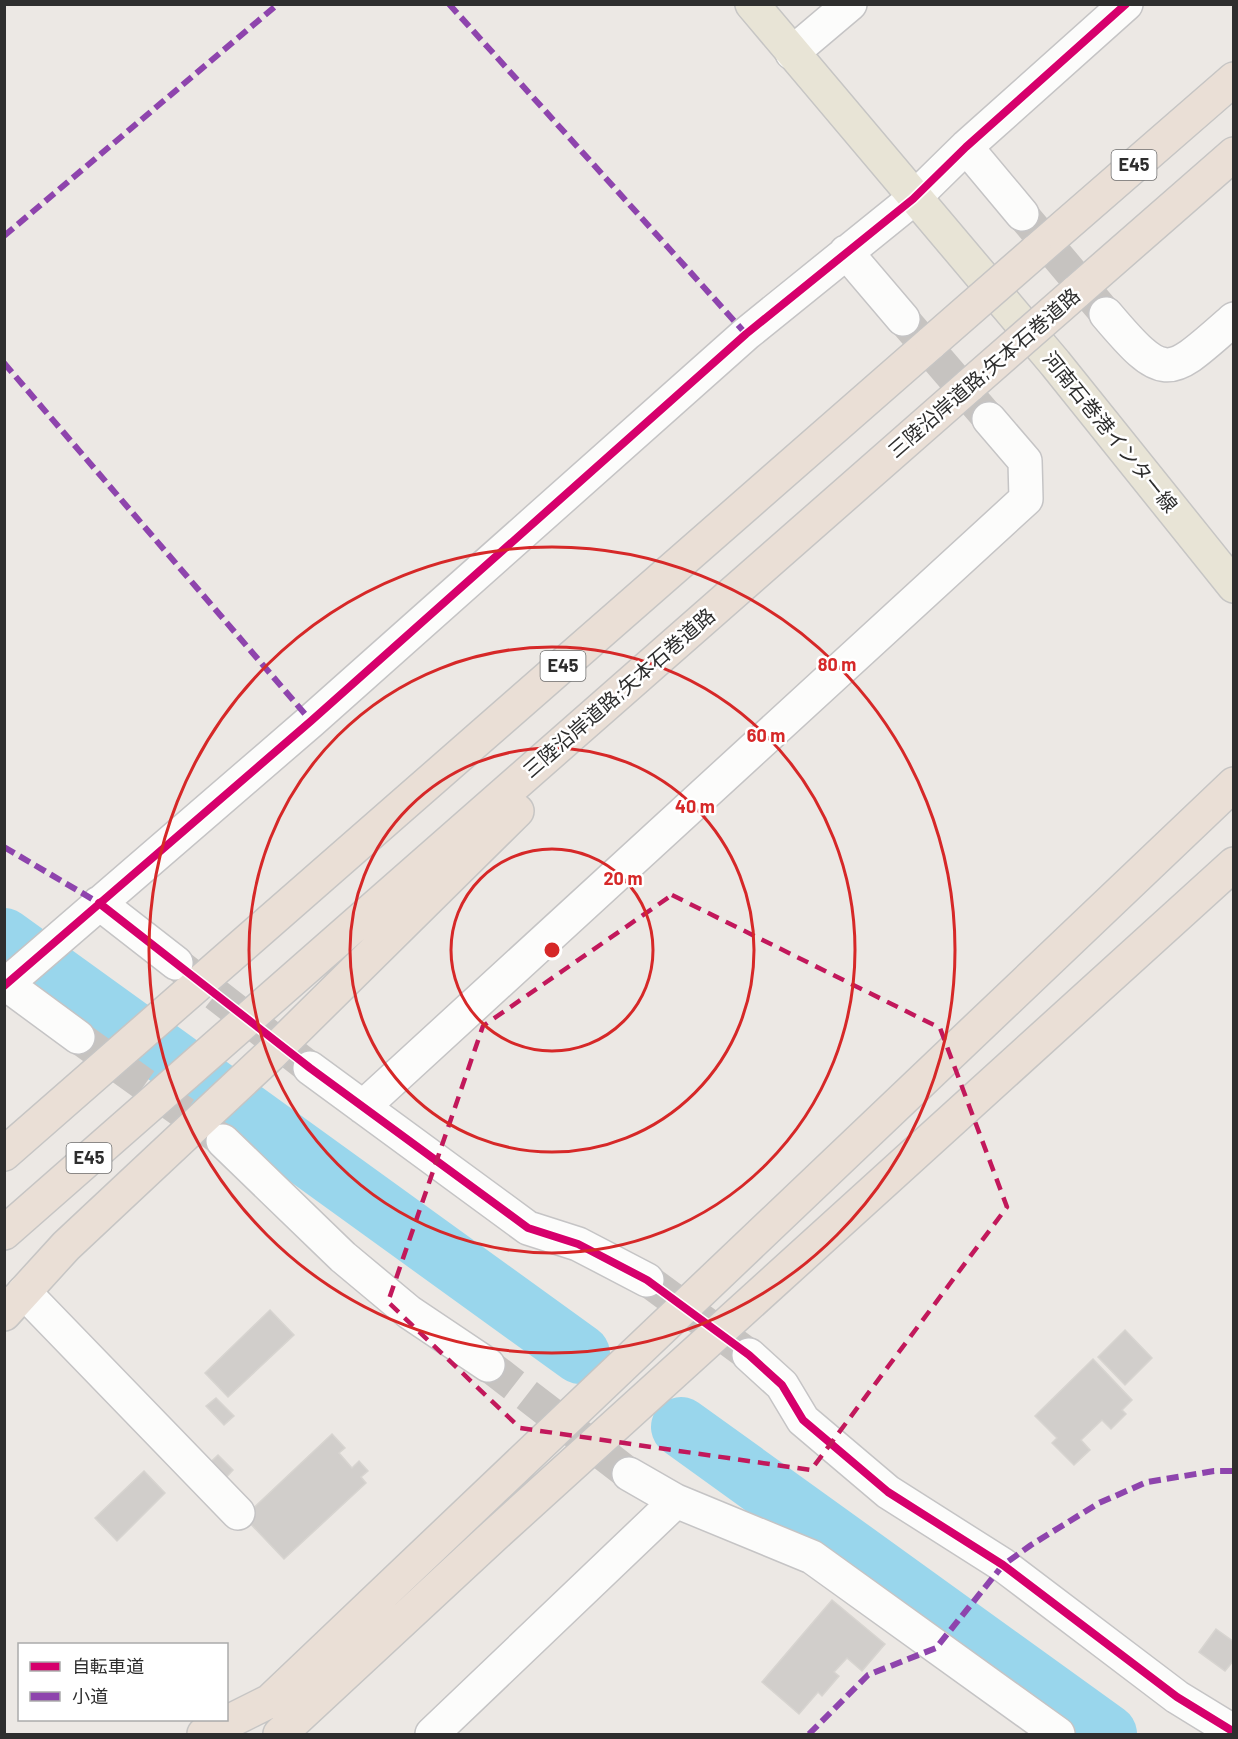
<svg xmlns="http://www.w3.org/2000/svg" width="1238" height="1739" font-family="Barlow,'Noto Sans JP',sans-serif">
<rect width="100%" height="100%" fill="#ece8e4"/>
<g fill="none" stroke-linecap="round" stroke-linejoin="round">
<path stroke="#99d6ec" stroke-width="60" d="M4,938L580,1354
M681,1427L1107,1734"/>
</g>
<path fill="#d1cecb" stroke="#d7d4d0" stroke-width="1.5" d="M270,1310L294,1335L228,1397L205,1373Z
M1125,1330L1152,1358L1125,1385L1098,1357Z
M1093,1359L1132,1400L1122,1410L1126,1414L1111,1429L1102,1420L1081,1440L1090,1450L1074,1465L1052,1443L1057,1438L1035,1416Z
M216,1398L234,1416L224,1425L206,1406Z
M332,1434L345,1448L339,1453L352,1468L359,1461L368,1471L361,1477L366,1483L284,1559L244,1517Z
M218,1455L233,1470L218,1486L202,1470Z
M144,1471L165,1493L117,1541L95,1518Z
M832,1600L885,1644L862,1671L847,1658L834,1672L839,1676L822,1696L818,1692L799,1714L762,1682Z
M1216,1629L1234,1642V1660L1225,1671L1199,1652Z"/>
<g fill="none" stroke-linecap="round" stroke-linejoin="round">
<path stroke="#c6c3c0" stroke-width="33" stroke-dasharray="33 16" stroke-linecap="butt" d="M1022,214L1106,314
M903,319L989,419
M177,964L310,1068
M78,1037L219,1138
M647,1280L749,1355
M488,1365L629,1474"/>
<g stroke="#c5c4c5" stroke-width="36">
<path id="minor" d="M792,53L850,4
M966,147L1022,214
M846,252L903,319
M1106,314C1166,385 1168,377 1234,319
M99,903L176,963
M6,984L78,1037
M4,986L311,721L746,334L913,199L966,147L1126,4
M310,1068L528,1228L578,1244L647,1280
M363,1107L1026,499L1025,461L989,419
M223,1141L343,1257L409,1312L488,1365
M24,1292L238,1513
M749,1355L782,1385L803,1420L888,1492L1003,1565L1177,1697L1234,1732
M629,1474L676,1501L812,1557L1058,1734
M432,1734L676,1501"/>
</g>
<g stroke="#c6c5c4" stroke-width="36">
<path id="major" d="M752,4L1055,363L1234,586"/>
</g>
<g stroke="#c6c5c4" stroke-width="36">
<path id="highway" d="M1035,252L1234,79
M1075,293L1234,154
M4,1154L932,342
M4,1233L971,384
M4,1314L66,1246L270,1055L517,811
M204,1734L270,1701L1234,784
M280,1734L499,1531L1234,864"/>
</g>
<use href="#minor" stroke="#fcfcfb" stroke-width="33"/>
<use href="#major" stroke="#e8e4d6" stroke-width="33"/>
<use href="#highway" stroke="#eadfd6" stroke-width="33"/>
<g stroke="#c6c5c4" stroke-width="36" stroke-linecap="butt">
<path id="highway-bridge" d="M932,342L1035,252
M971,384L1075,293"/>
</g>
<use href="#highway-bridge" stroke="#eadfd6" stroke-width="33"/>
<path stroke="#8e44ad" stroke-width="6" stroke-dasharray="12 6" stroke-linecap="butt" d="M449,4L746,334
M4,236L278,4
M4,363L311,721
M4,847L99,903
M809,1734L868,1675L936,1648L1003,1565L1031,1545L1099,1503L1147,1482L1214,1471H1234"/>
<g stroke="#fff" stroke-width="11">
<path id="cycleway" d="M99,903L310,1068L528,1228L578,1244L647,1280L749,1355L782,1385L803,1420L888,1492L1003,1565L1177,1697L1234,1732
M4,986L311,721L746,334L913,199L966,147L1126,4"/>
</g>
<use href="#cycleway" stroke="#d6006c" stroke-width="8"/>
</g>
<path fill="none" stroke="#c2185b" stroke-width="4.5" stroke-dasharray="12 8" stroke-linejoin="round" d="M672,895L940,1028L1007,1207L811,1470L520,1428L388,1302L483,1026Z"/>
<g fill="none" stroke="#d62828" stroke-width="3">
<circle cx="552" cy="950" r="101"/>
<circle cx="552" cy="950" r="202"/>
<circle cx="552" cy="950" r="303"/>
<circle cx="552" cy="950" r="403"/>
</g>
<g text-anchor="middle" stroke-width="5" stroke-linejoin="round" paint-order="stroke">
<g fill="#fff" stroke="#6d6d6d" stroke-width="1.5">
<rect x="1111.5" y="150" width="45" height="30" rx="4.5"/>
<rect x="540.5" y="651" width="45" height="30" rx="4.5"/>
<rect x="66.5" y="1143" width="45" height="30" rx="4.5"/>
</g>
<g font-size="18" font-weight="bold" fill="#2e2e2e">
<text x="1134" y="171">E45</text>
<text x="563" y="672">E45</text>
<text x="89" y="1164">E45</text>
</g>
<g font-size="20" fill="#2e2e2e" stroke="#fff">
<text transform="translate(984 373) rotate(-41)" y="7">三陸沿岸道路;矢本石巻道路</text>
<text transform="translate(1110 432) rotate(51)" y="7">河南石巻港インター線</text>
<text transform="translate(619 693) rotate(-41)" y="7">三陸沿岸道路;矢本石巻道路</text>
</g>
</g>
<circle cx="552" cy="950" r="9" fill="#d62828" stroke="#fff" stroke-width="3"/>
<g font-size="18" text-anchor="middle" font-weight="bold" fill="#d62828" stroke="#fff" stroke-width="5" stroke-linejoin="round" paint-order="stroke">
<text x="837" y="671">80 m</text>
<text x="766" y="742">60 m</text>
<text x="695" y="813">40 m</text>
<text x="623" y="885">20 m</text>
</g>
<rect width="1238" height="1739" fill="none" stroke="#2e2e2e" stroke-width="12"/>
<rect x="18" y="1643" width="210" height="78" fill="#ffffff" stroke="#ababab" stroke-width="1.5"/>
<rect x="30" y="1662" width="30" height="9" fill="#d6006c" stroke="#ababab" stroke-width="1.5"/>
<text x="72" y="1673" font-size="18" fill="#2e2e2e">自転車道</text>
<rect x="30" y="1692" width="30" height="9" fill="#8e44ad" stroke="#ababab" stroke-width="1.5"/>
<text x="72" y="1703" font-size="18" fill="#2e2e2e">小道</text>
</svg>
